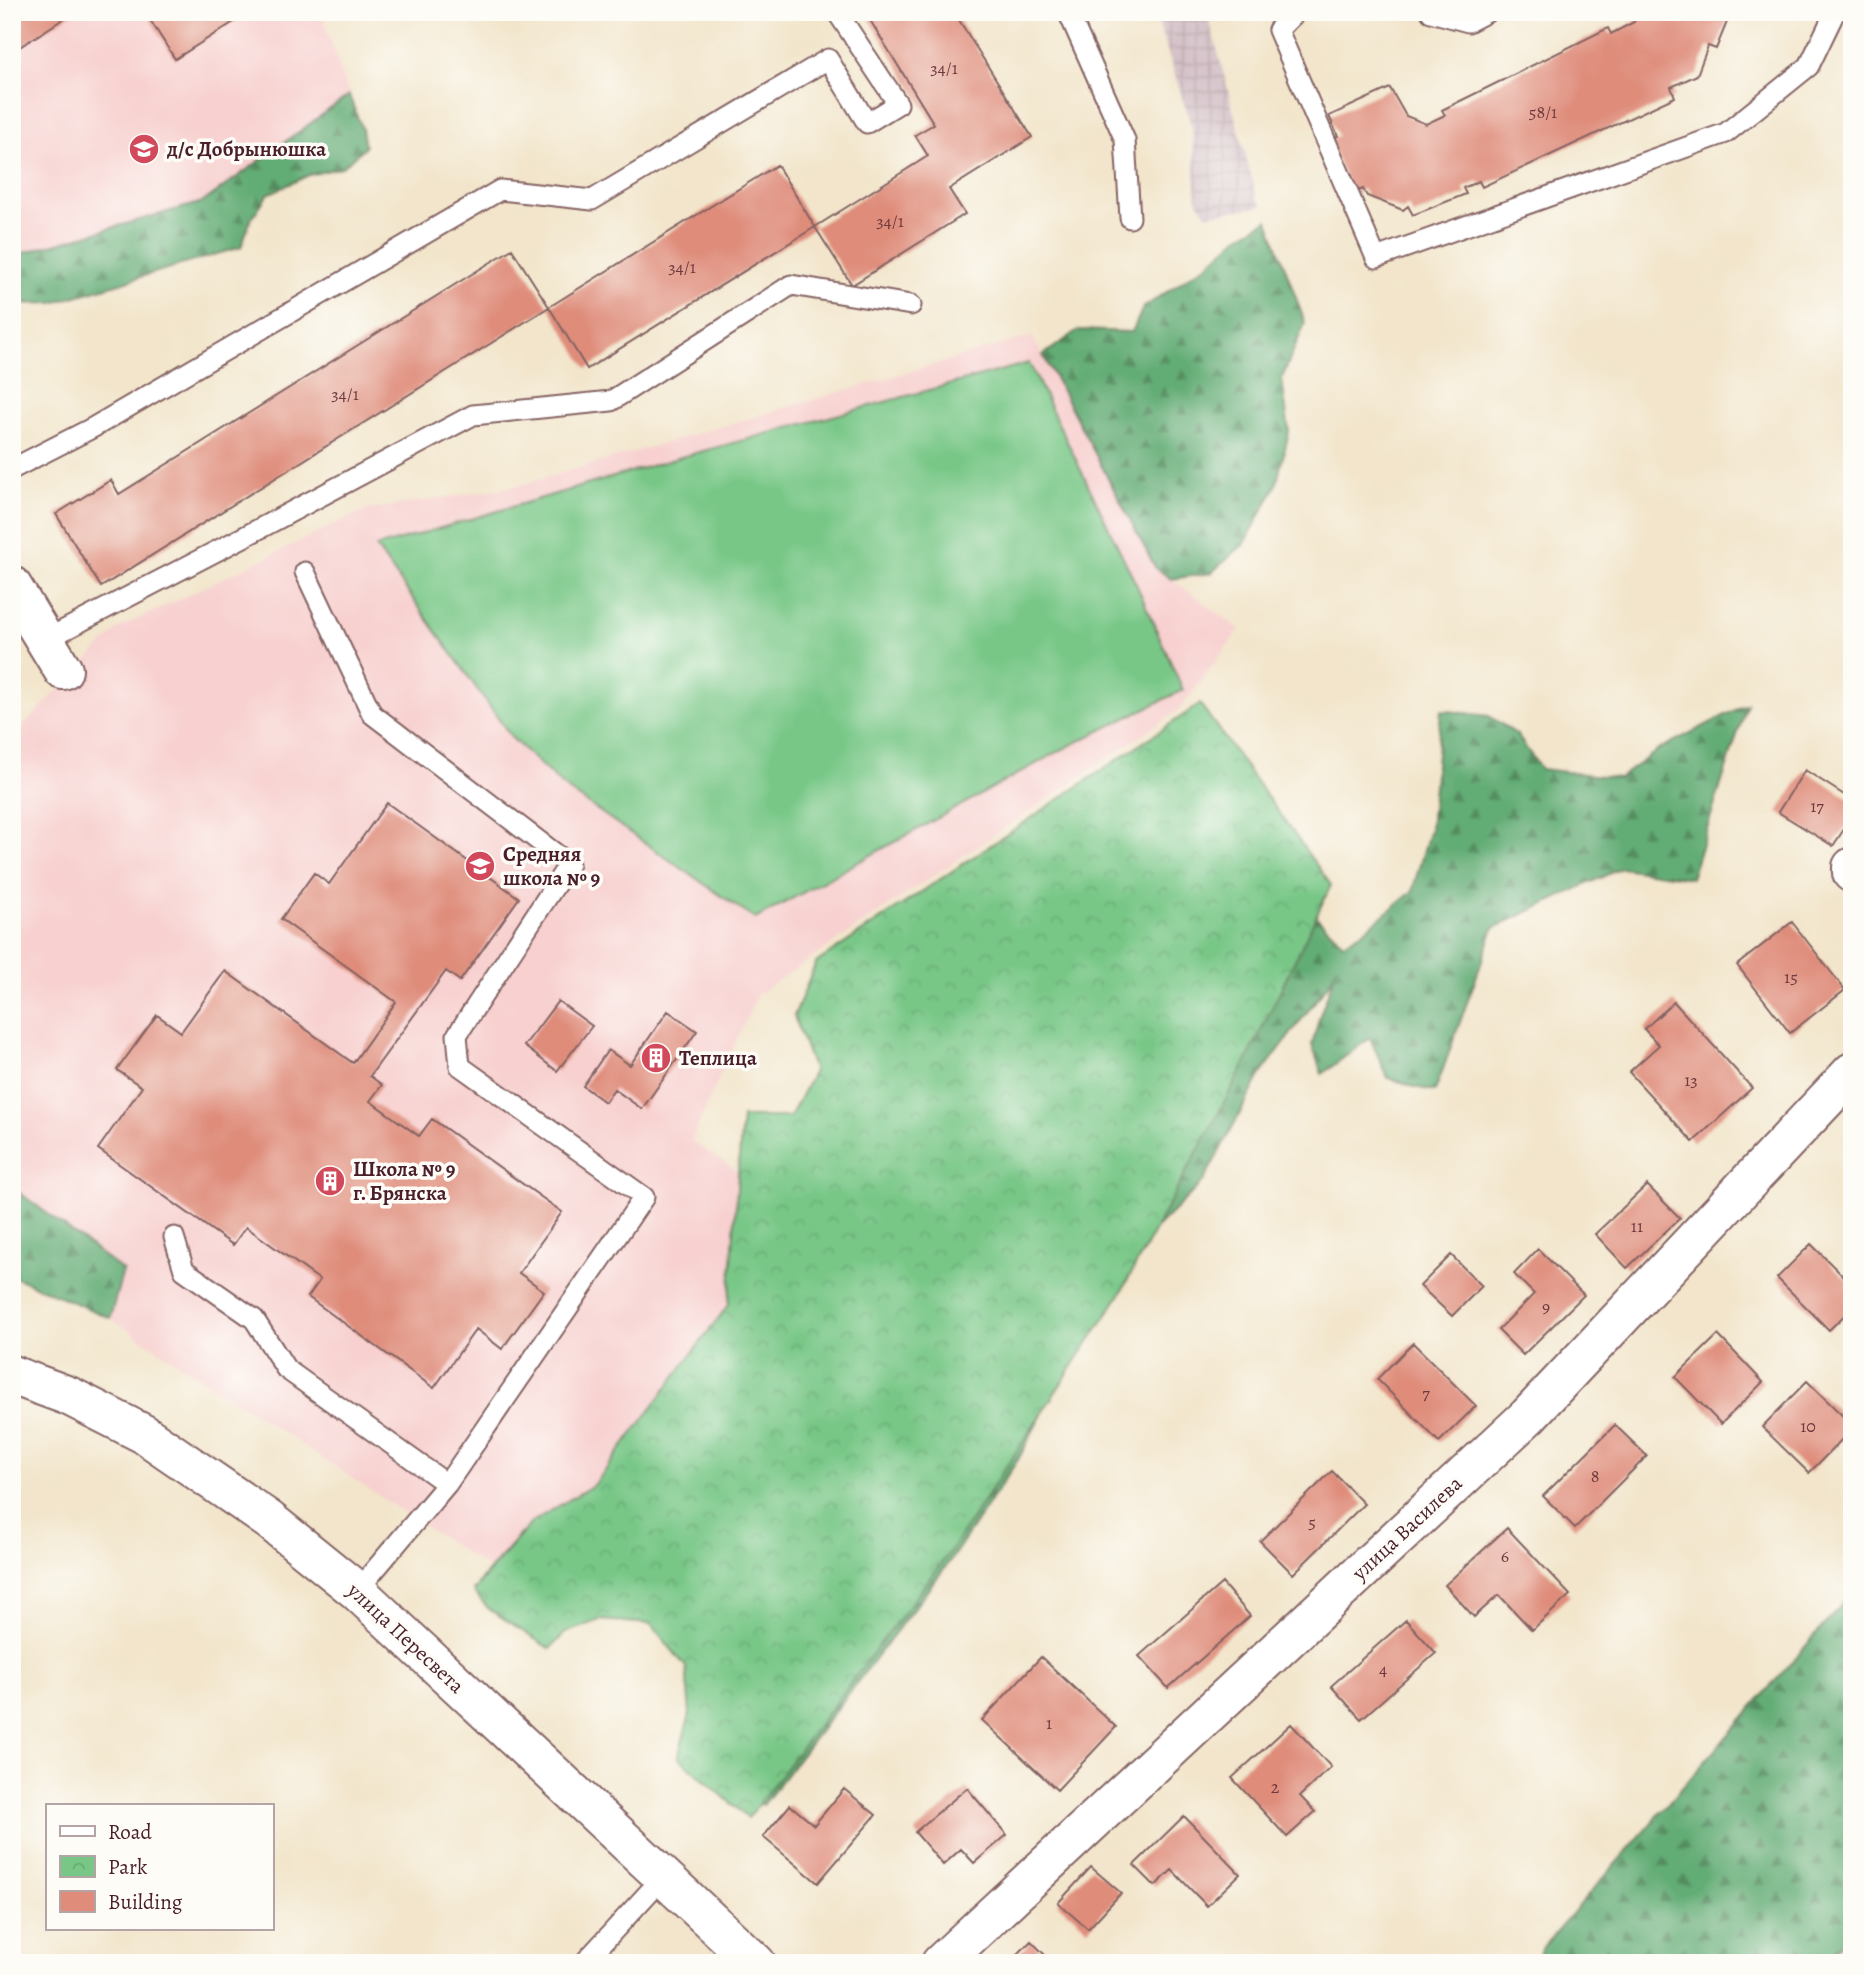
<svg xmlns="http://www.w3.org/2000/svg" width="1864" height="1975" font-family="Alegreya,serif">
<defs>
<pattern id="industrial-grid" width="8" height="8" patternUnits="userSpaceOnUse" patternTransform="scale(1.75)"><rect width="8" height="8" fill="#d2bec5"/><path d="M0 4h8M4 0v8" fill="none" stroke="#b6a3a9"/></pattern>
<pattern id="forest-firs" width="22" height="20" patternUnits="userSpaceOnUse" patternTransform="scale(1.75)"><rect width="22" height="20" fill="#62ac74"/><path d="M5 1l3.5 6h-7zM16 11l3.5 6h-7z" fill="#538b5f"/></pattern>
<pattern id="park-crowns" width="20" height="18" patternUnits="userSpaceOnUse" patternTransform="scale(1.75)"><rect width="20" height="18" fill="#78c787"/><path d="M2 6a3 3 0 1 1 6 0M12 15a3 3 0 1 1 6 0" fill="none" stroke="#69aa75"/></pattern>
</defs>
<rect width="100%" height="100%" fill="#fdfcf7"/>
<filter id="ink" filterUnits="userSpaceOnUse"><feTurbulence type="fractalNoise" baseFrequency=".0143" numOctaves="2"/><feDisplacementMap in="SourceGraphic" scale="14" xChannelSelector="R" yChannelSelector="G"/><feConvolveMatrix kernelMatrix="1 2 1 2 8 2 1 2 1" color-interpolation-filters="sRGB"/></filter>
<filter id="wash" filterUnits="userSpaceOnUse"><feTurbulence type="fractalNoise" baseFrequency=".00686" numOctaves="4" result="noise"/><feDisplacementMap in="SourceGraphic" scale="28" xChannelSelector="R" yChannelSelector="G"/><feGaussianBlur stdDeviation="1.57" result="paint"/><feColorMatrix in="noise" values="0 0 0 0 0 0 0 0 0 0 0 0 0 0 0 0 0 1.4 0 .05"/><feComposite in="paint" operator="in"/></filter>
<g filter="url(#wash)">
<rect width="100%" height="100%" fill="#f2e5cb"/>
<path fill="#f7d0cf" d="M12,12H321L349,95L203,202L12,256Z
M1032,336L1155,567L1240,629L1179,710L757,995L691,1141L750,1179L736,1306L588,1508L512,1584L110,1318L12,1276V737L119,628L363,511L521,485Z"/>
<path fill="url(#industrial-grid)" d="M1155,12H1207L1257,198L1263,206L1206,215L1197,199L1192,128Z"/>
<path fill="#78c787" stroke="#617359" stroke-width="2" d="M1029,363L1137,586L1183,690L1063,749L755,919L564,787L513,739L376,547L681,457Z"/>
<path fill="url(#forest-firs)" stroke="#566650" stroke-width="2" d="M349,95L362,129L365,147L342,167L309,175L268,194L251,219L241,247L53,303L12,304V256L203,202Z
M1268,220L1305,323L1282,378L1289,432L1276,486L1245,543L1211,573L1171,579L1155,567L1043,355L1079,330L1132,332L1143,308L1208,264L1238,237Z
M1747,704L1691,878L1621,868L1494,928L1435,1091L1414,1087L1388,1078L1370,1038L1322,1074L1312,1045L1320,1015L1334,976L1261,1074L1203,1182L1118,1266L1019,1458L950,1561L763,1805L693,1748L695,1666L664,1622L599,1612L549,1634L478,1583L521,1533L538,1535L588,1508L751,1332L794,1125L1164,769L1343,943L1361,933L1412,892L1430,829L1441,710L1489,716L1516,734L1541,769L1619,778L1661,748Z
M12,1187L123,1271L110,1318L12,1276Z
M1852,1593V1933L1824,1963H1536L1543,1947Z"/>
<path fill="url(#park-crowns)" stroke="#617359" stroke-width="2" d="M1200,704L1331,885L1246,1062L1119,1296L951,1550L748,1818L678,1757L690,1714L686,1667L651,1624L600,1620L565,1633L550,1649L489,1609L473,1591L532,1522L595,1484L729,1304L742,1117H790L814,1071L794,1016L816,963Z"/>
<g id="blocks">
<path fill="#df8c7a" d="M12,12H74L12,52Z
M145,12H232L237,20L175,59Z
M865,12H954L1032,137L949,189L965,214L852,285L815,227L928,156L915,135L934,124Z
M1638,12H1731L1716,49L1708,46L1697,75L1671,87L1675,97L1482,187L1479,181L1463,188L1466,194L1413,215L1408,206L1403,210L1367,196L1363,189L1353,193L1328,140L1338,136L1329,116L1390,88L1406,116L1426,124L1445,115L1442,110L1608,28L1611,34L1634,22Z
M777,165L815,227L587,369L549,307Z
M512,249L549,307L101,587L56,514L111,480L119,494Z
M1805,770L1852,800V817L1833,846L1778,812Z
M387,803L519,898L460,981L446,971L370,1076L382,1085L370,1101L419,1136L432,1119L562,1212L519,1273L544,1291L502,1349L476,1329L434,1388L308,1297L320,1280L246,1227L233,1245L98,1149L142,1087L117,1070L157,1015L181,1032L225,971L353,1063L396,1002L281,919L314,873L329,884Z
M1792,922L1845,990L1790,1033L1737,965Z
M558,1001L592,1026L557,1071L524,1046Z
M1674,1002L1752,1088L1693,1142L1629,1072L1659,1045L1644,1029Z
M668,1011L697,1031L642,1109L614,1089L605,1102L583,1086L608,1050L630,1065Z
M1647,1185L1680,1218L1627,1268L1595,1234Z
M1811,1244L1852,1285V1308L1829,1330L1777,1278Z
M1538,1249L1584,1295L1523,1355L1498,1330L1534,1294L1514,1274Z
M1451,1255L1482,1286L1452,1316L1420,1286Z
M1718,1335L1763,1382L1721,1424L1675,1377Z
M1413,1343L1476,1406L1439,1442L1377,1379Z
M1807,1381L1852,1425V1429L1809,1473L1762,1427Z
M1615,1425L1647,1456L1575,1528L1543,1496Z
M1332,1471L1364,1504L1293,1574L1260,1541Z
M1507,1528L1570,1595L1532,1630L1499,1595L1474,1617L1445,1585Z
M1222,1583L1250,1616L1168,1688L1139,1656Z
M1406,1620L1436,1653L1361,1719L1331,1686Z
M1041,1657L1116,1727L1057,1790L982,1720Z
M1291,1724L1331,1767L1300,1796L1315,1812L1287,1837L1232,1778Z
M967,1788L1007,1835L974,1863L961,1849L943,1865L915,1832Z
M844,1789L876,1815L818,1883L763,1837L790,1805L814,1825Z
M1184,1816L1240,1874L1207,1906L1172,1870L1155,1886L1134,1865Z
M1091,1867L1121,1893L1088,1929L1058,1903Z
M1031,1941L1053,1963H1009Z"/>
</g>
</g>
<g filter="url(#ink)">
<use href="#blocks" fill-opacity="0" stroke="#856463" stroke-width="2"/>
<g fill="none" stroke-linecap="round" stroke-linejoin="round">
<g stroke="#856463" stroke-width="23">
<path id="lane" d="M1068,12L1125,140L1130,218
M1296,12L1278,30L1376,258L1726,133L1809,66L1835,12
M1431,12L1468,22L1487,12
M12,469L94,427L500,190L592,200L828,59L867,123L898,104L837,12
M305,572L372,714L569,864L457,1035L460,1066L644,1197L447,1484L357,1591
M45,640L257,530L473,415L611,401L791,285L911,305
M174,1237L184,1270L254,1319L286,1369L447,1484
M584,1963L663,1877"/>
</g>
<g stroke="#856463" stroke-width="42">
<path id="street" d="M12,586L63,670
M1852,867V873
M941,1963L1528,1416L1852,1072"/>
</g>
<g stroke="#856463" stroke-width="42">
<path id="secondary" d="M12,1375L69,1396L144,1434L269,1520L357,1591L756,1963"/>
</g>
<use href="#lane" stroke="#fff" stroke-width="19"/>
<use href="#street" stroke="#fff" stroke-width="38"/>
<use href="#secondary" stroke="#fff" stroke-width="38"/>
</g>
</g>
<defs>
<g id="school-disc" transform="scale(1.575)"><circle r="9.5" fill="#d1495b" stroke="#fdfcf7"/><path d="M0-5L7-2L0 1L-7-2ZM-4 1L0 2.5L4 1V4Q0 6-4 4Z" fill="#fff"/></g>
<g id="building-disc" transform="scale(1.575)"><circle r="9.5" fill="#d1495b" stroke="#fdfcf7"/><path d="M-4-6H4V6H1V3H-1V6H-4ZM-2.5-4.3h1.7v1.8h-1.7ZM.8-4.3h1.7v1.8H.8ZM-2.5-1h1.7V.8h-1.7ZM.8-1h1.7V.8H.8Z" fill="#fff"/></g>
</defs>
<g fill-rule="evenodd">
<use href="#school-disc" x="144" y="149"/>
<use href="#school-disc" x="480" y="866"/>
<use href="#building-disc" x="656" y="1058"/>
<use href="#building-disc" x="330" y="1181"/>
</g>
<g text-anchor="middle" stroke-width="7" stroke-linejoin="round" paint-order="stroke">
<g font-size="18" fill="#6f3a3f">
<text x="944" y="74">34/1</text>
<text x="1543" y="118">58/1</text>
<text x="890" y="227">34/1</text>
<text x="682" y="273">34/1</text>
<text x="345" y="400">34/1</text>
<text x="1817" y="812">17</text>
<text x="1791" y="983">15</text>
<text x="1691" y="1086">13</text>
<text x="1637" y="1232">11</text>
<text x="1546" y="1313">9</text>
<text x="1426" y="1399">7</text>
<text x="1808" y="1432">10</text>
<text x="1595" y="1482">8</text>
<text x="1312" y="1528">5</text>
<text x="1505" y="1562">6</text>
<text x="1383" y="1675">4</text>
<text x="1049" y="1729">1</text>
<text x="1275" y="1793">2</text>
</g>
<g font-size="21" font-weight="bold" fill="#4a1f2b" stroke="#fdfcf7" text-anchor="start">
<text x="167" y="156">д/с Добрынюшка</text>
<text x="503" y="861">Средняя<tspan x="503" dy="24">школа № 9</tspan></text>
<text x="679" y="1065">Теплица</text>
<text x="353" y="1176">Школа № 9<tspan x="353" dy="24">г. Брянска</tspan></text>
</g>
<g font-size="21" fill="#4a1f2b" stroke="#fdfcf7">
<text transform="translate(1407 1528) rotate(-43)" y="7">улица Василева</text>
<text transform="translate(406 1638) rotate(43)" y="7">улица Пересвета</text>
</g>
</g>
<rect width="1864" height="1975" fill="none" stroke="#fdfcf7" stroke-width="42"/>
<rect x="46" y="1804" width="228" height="126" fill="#fdfcf7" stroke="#b5a4a5" stroke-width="2"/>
<rect x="60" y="1826" width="35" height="10" fill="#ffffff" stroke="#b5a4a5" stroke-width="2"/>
<text x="108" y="1839" font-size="21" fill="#4a1f2b">Road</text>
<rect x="60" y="1856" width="35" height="21" fill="url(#park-crowns)" stroke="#b5a4a5" stroke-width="2"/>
<text x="108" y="1874" font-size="21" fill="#4a1f2b">Park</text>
<rect x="60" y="1891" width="35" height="21" fill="#df8c7a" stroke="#b5a4a5" stroke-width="2"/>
<text x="108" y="1909" font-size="21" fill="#4a1f2b">Building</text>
</svg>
